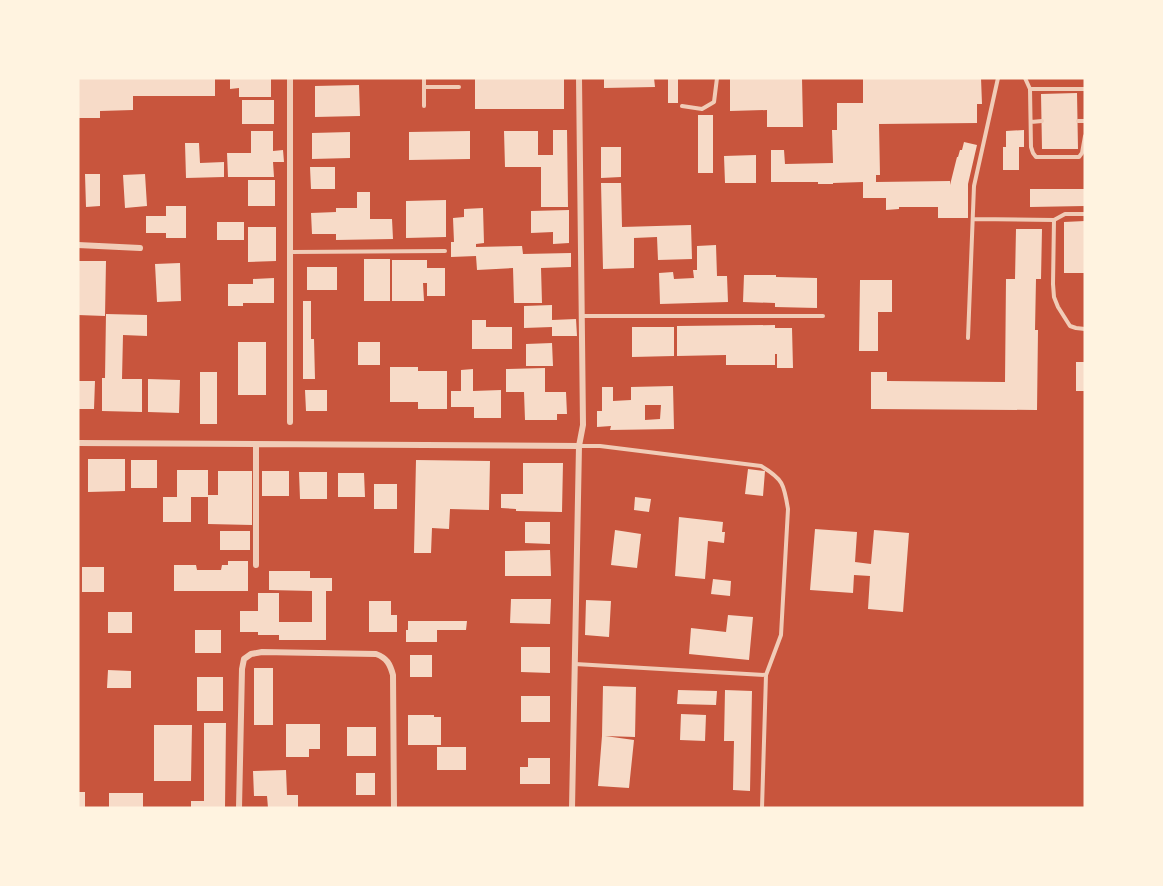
<svg xmlns="http://www.w3.org/2000/svg" width="1163" height="886" font-family="Lora,serif">
<rect width="100%" height="100%" fill="#c8553d"/>
<path fill="#f7dbc8" fill-rule="evenodd" d="M100,78H215V96H133V110L100,111V118H78V79H100Z
M230,78H271V97H239V88L230,89Z
M475,78L564,79V109H475Z
M604,78H654L655,87L604,88Z
M668,78H678V103H668Z
M730,78H802L803,127H767V110L730,111Z
M863,78H981L982,104H977V123L879,124L880,175H876V182L950,181V185L957,157H958L960,150H962L964,142L977,145L968,184V218H938V207H899V209L886,210V198H863V182L833,183V184H818V182H771V150H784L785,164L833,163L832,130H837V103H863Z
M359,85L360,116L315,117V86Z
M1077,93L1078,149H1042L1041,94Z
M242,100H274V124H242Z
M698,115H713V173H698Z
M553,130H567L568,207H541V167H505L504,131H538V155H553Z
M1024,130V147H1019V170H1003V147H1006V131Z
M251,131H273V151L283,150L284,162H273L274,177H228L227,153H251Z
M470,131V159L409,160V132Z
M350,132V158L312,159V133Z
M185,143H199L200,163L224,162V177L186,178Z
M601,147H621V177L601,178Z
M756,155V183H725L724,156Z
M310,167H335V189H311Z
M85,174H100V206L86,207Z
M145,174L147,206L125,208L123,175Z
M248,180H275V206H248Z
M601,183H621L622,227L691,225L692,259L658,260L657,237L634,238V268L603,269Z
M1030,189H1085V206L1030,207Z
M357,192H370V219H392L393,239L336,240V234H312L311,213L336,212V208H357Z
M446,200V237L406,238V201Z
M166,206H186V238H166V233H146V216H166Z
M483,208L484,243L476,244V247L522,246L523,254L571,253V267L541,268L542,303H514L513,268L477,270L476,256L451,257V242H454L453,218L464,217V209Z
M569,210V243L553,244V232L531,233V211Z
M1085,221V273H1064V222Z
M217,222H244V240H217Z
M248,227H276V261L248,262Z
M1016,229H1042L1041,279H1036L1035,330H1038L1037,410L871,409V372H887V381L1005,382L1006,279H1015Z
M716,245L717,276H727L728,302L660,304L659,273L673,272L674,279L694,278L693,270H697V246Z
M364,259H390V301H364Z
M392,260H427V268H445V296H427V283H423L424,301H392Z
M79,261H106L105,316L78,315Z
M180,263L181,301L157,302L155,264Z
M307,267H337V290H307Z
M744,275H776V277L817,278V308L775,307V303L743,302Z
M274,278V303H243V306H228V284H253V279Z
M860,280H892V312H878V351H859Z
M303,301H311V339H314L315,379H303Z
M552,305V320L576,319L577,336H552V327L524,328V306Z
M106,314L147,315V336L123,335L122,379H142V412L102,411V378H105Z
M472,320H486V327H512V349H472Z
M775,325V328H792L793,368H777V354H775V365H726V355L677,356V326Z
M632,327H674V356L632,357Z
M238,342H266V395H238Z
M358,342H380V365H358Z
M552,343L553,366H526V344Z
M1076,362H1085V391H1076Z
M390,367H418V371H447V409H418V402H390Z
M545,368V392H566L567,414H557V420H525L524,392H506V369Z
M473,369V391L501,390V418H474V407H451V391H461V370Z
M200,372H217V424H200Z
M148,379L180,380L179,413L148,412Z
M78,381H95L94,409H78Z
M673,386L674,429L610,430L611,426L597,427V411H602V387H613V401L631,400V387ZM645,405H661L660,419L645,420Z
M305,390H327V411H306Z
M88,459H125V491L88,492Z
M131,460H157V488H131Z
M416,460L490,461L489,510L450,509L449,529L432,528L431,553H414Z
M523,463H563L562,512L516,511V509L501,508V494H523Z
M748,469L765,471L763,496L745,494Z
M177,470H208V497H191V522H163V497H177Z
M218,471H252V525L208,524V495H218Z
M262,471H289V496H262Z
M299,472H327V499H300Z
M338,473H364L365,497H338Z
M374,484H397V509H374Z
M635,497L651,499L649,512L634,510Z
M679,517L723,522L722,532H725L724,543L708,541L705,579L675,576Z
M525,522H550V544L525,543Z
M815,529L857,532L855,562L871,564L874,530L909,533L903,612L868,609L870,576L854,575L853,593L810,590Z
M615,530L641,534L637,568L611,565Z
M220,531H250V550H220Z
M550,550L551,576H505V551Z
M228,561H248V591H174V565H196L197,570H221L222,565H228Z
M82,567H104V592H82Z
M269,571H310V578H332V591H326V640H279V635H258V632H240V611H258V593H279V622H312V591L269,590Z
M713,579L731,581L730,596L711,594Z
M511,599H551L550,624L510,623Z
M586,600L611,601L609,637L585,635Z
M369,601H391V615H397V632H369Z
M108,612H132V633H108Z
M728,615L753,617L749,660L689,654L691,628L726,632Z
M408,621H467L466,630H437V642H406V630H408Z
M195,630H221V653H195Z
M521,647H550V673L521,672Z
M410,655H432V677H410Z
M254,668H273V725H254Z
M108,670L131,671V688H107Z
M197,677H223V711H197Z
M603,686L636,687L635,737L605,736L634,740L629,788L598,786L602,736Z
M678,690L717,691L716,705L677,704Z
M725,690L752,691L750,791L733,790L734,741H724Z
M521,696H550V722H521Z
M681,714L706,715L705,741L680,740Z
M408,715H434V717H441V745H408Z
M204,723H226L225,808H191V801H204Z
M286,724H320V749H309V757H286Z
M154,725H192L191,781H154Z
M347,727H376V756H347Z
M437,747H466V770H437Z
M528,758H550V784H520V767H528Z
M286,770L287,795H298V808H268L267,796H254L253,771Z
M356,773H375V795H356Z
M78,792H85V807H78Z
M109,793H143V808H109Z"/>
<g fill="none" stroke-linecap="round" stroke-linejoin="round">
<path stroke="#f1ccb7" stroke-width="4" d="M424,78V106
M1025,78L1030,89L1031,147L1033,153L1036,157H1079L1082,153L1085,136
M424,87H459
M1030,89H1085
M682,106L702,109L714,102L717,78
M1078,121H1085
M1031,122L1042,121
M973,219L1054,220L1053,284L1054,297L1058,307L1070,326L1076,328L1085,329
M1054,220L1065,214H1085
M291,252L445,251
M582,316H823
M968,338L974,186L998,78
M575,664L766,675L781,635L788,509C784,484 783,479 761,466L600,446H579
M762,808L766,675"/>
<path stroke="#f1ccb7" stroke-width="6" d="M78,245L140,248
M290,422V78
M78,443L579,446
M256,565V445
M239,808L242,669L244,659L251,654L262,652L376,654C387,658 390,664 393,675L394,808
M572,808L579,446L583,425L579,78"/>
</g>
<rect width="1163" height="886" fill="none" stroke="#fff3e0" stroke-width="159"/>
</svg>
